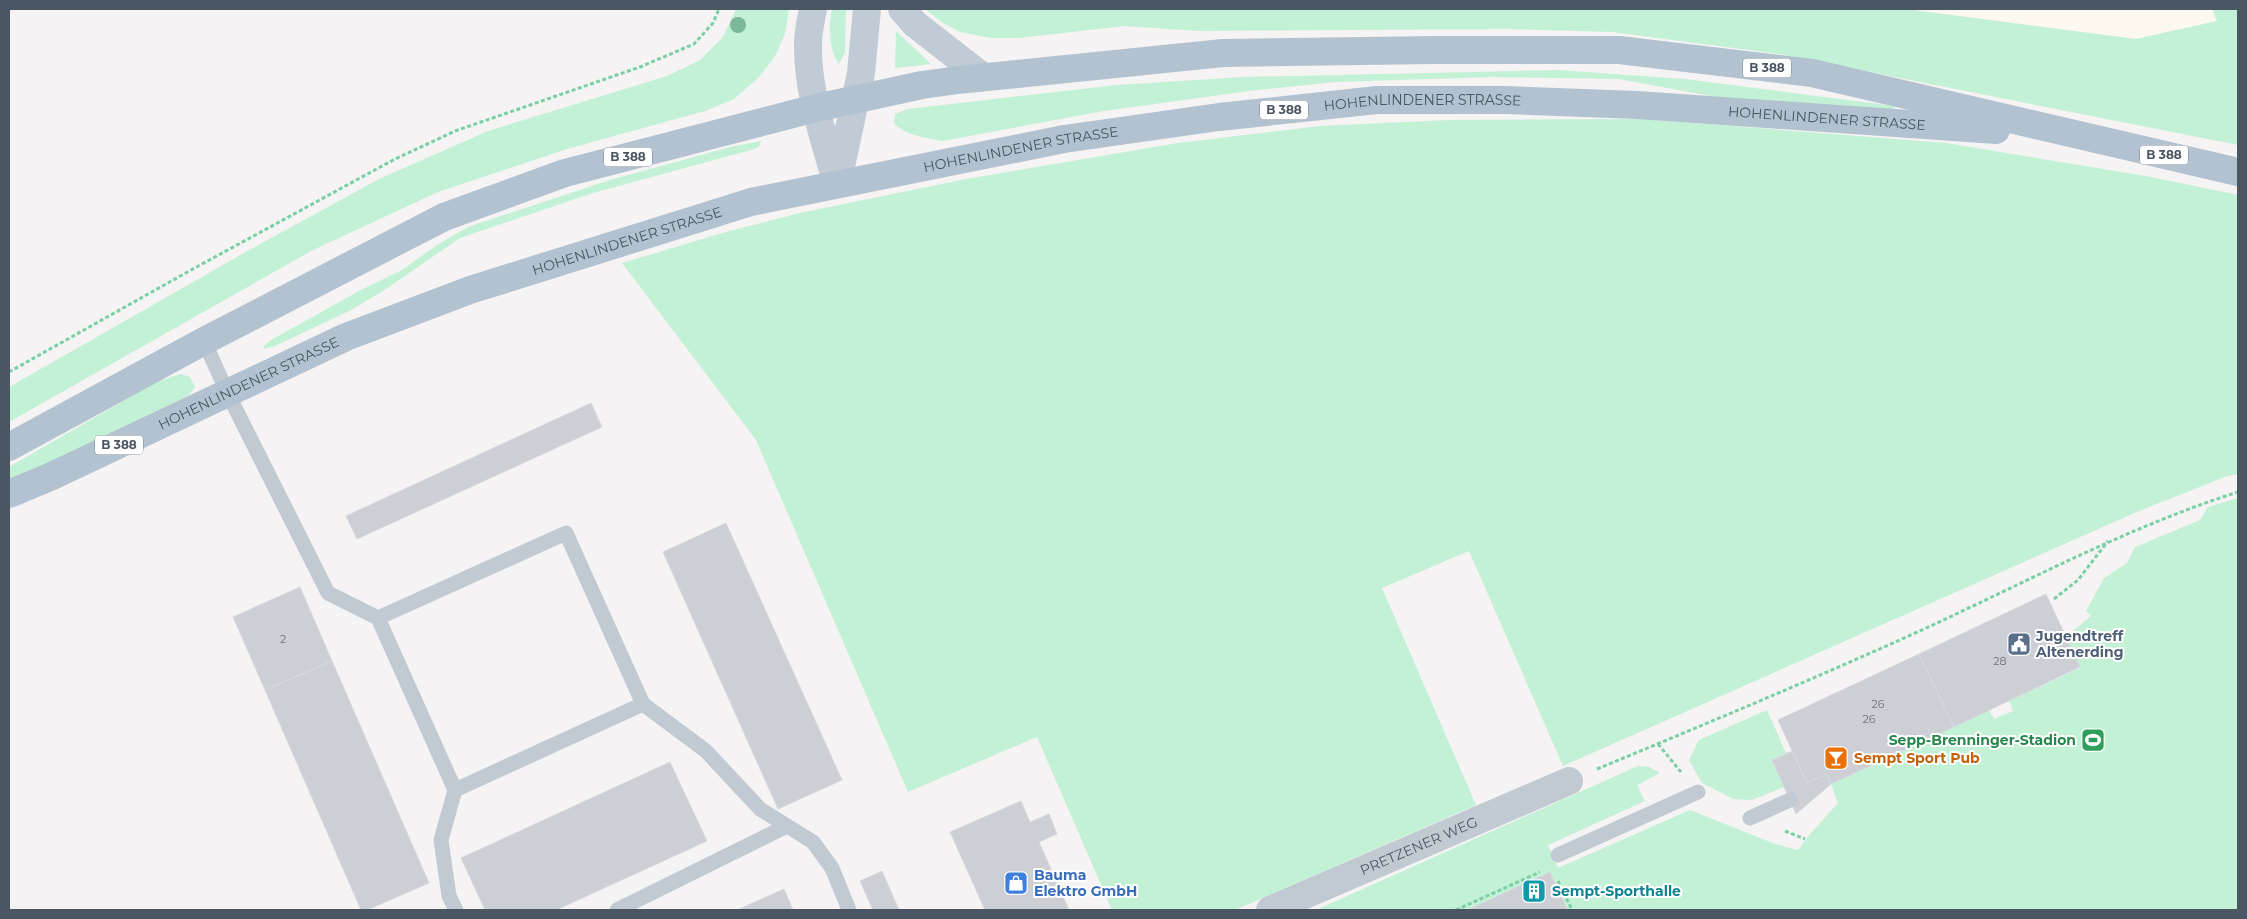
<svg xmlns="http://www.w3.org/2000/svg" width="2247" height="919" font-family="Montserrat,sans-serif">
<rect width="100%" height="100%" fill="#f5f3f3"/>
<path fill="#fdf9ef" d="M1906,9H2212L2217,21L2136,39Z"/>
<path fill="#c3f1d5" d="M736,9H789L785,34L774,58L758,78L734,99L705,111L567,149L438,192L311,251L9,422V387L244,253L379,179L488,131L667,76L700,60L723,37Z
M832,9H846L845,52L839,64C829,51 828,24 832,9Z
M925,9H1906L2136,39L2217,21L2212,9H2238V145L1779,54L1612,32L1508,29L1199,31L1124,26L1020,38H991L960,32L943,23Z
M896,31L931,64L895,68Z
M1559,70L1685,79L1895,106L1893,111L1716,97L1619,79L1493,77L1336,82L1249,91L1104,111L942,141C928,138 903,135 894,123L895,114L908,109L1117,85L1243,77Z
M1643,119L1946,143L2151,177L2238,195V474L2225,477L2139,511L1563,766L1469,551L1382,588L1476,805L1235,910H1112L1037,737L908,792L756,440L622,263L726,232L800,213L966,179L1178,143L1320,126L1449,120Z
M761,141L759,147L751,150L593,193L460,238L383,291L351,310L275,346L264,349V346L271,340L359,291L402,270L437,245L468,227L610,180L730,147Z
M181,374L190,377L195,387L188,396L9,482V467L156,382Z
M2238,498V910H1568L1550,872L1467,910H1316L1638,766L1649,767L1660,773L1637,785L1645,801L1548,845L1558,868L1690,810L1775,844L1798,850L1811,833L1838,803L1831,784L1989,710L1994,719L2013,711L2009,701L2080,668L2066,637L2091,616L2086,611L2104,578L2127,563L2135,547L2200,520L2208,507Z
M1767,710L1786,753L1772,760L1784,787L1752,800L1733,799L1702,783L1689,760L1699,740Z"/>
<path fill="#cdcfd5" stroke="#d7d9de" d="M591,403L602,427L357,539L346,516Z
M726,523L842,780L778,809L663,552Z
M300,587L332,661L265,690L233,617Z
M2046,594L2080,667L1954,727L1919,654Z
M1919,654L1954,727L1831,784L1827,774L1807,783L1778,720Z
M332,661L429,883L367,910H361L265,690Z
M1792,751L1807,783L1827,774L1831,784L1796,814L1772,760Z
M670,762L707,841L556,910H485L461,858Z
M1021,801L1030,822L1049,814L1057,834L1039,842L1069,910H985L950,832Z
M882,871L899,910H873L860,881Z
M1550,872L1568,910H1467Z
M784,889L793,910H737Z"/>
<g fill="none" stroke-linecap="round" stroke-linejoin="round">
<path stroke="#7ad0a6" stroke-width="3" stroke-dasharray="4 2.5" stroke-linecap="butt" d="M9,372L191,270L395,159L455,131L640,67L694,44L713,23L719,9
M2054,599L2078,580L2108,541
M1658,744L1681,772
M1597,769C1703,725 1809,681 1913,634C2021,585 2125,528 2238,492
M1785,831L1805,839
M1558,881L1572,910
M1456,910L1540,872"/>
<path stroke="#c1cad2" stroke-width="15" d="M204,341L228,394L328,593L378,618L455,790L643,704L566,533L378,618
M643,704L706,751L760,809L813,842L832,868L849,910
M455,790L441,840L449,896L456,910
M1750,818L1790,800
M1558,855L1698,792
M617,910L787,826"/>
<path stroke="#c1cad2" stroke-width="28" id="s1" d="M1270,910L1569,781"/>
<path stroke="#c1cbd6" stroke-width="28" d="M813,9C811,20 808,32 808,43C807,91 824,138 837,184
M902,9L915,24L983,77
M838,180L861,73L867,9"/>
<g stroke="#b3c2d1" stroke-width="28">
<path d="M9,447L204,341L444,217L565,173L816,108L922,85L958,80L1223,53L1436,50H1619L1812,73L2238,172"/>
<path id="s2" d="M9,494L52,476L346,337L470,290L751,202L1064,139L1219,117L1377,100H1505L1637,105L1996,130"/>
</g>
</g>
<circle fill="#7bb799" cx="738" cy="25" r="8"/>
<defs>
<g id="civic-square" transform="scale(1.25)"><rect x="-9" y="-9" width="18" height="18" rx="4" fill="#5c6f8a" stroke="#fff"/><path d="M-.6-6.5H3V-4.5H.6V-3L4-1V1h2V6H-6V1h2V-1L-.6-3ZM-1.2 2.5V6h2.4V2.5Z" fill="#fff"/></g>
<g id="stadium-square" transform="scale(1.25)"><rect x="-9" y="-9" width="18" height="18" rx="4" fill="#2e9e5b" stroke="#fff"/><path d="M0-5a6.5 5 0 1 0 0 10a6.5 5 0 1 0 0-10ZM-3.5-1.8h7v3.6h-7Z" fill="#fff"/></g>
<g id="bar-square" transform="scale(1.25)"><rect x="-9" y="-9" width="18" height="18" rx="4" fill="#e8710a" stroke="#fff"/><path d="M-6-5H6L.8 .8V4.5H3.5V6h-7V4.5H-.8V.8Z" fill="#fff"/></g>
<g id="shop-square" transform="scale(1.25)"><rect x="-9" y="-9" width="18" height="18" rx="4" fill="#3f7fe0" stroke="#fff"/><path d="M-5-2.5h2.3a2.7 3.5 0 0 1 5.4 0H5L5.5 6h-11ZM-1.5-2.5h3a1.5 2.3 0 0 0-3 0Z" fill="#fff"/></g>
<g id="building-square" transform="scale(1.25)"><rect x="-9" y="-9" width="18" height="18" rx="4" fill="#0f9aa8" stroke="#fff"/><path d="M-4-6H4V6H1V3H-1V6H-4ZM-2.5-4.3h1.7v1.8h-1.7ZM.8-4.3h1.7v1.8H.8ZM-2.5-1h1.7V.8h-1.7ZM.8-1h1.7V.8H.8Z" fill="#fff"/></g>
</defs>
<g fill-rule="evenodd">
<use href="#civic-square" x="2019" y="644"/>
<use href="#stadium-square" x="2093" y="740"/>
<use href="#bar-square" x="1836" y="758"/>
<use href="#shop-square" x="1016" y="883"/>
<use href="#building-square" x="1534" y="891"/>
</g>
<g text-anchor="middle" stroke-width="4" stroke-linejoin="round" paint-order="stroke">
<g font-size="11" fill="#6b747e">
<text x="283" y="643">2</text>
<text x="2000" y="665">28</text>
<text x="1878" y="708">26</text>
<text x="1869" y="723">26</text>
</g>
<g fill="#fff" stroke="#808990" stroke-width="1">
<rect x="1743" y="58.5" width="48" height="19" rx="4"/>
<rect x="1260" y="100.5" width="48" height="19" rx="4"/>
<rect x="2140" y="145.5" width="48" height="19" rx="4"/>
<rect x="604" y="147.5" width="48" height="19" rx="4"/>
<rect x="95" y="435.5" width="48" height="19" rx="4"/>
</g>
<g font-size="12" font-weight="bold" fill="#4a5661">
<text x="1767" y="72">B 388</text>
<text x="1284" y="114">B 388</text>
<text x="2164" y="159">B 388</text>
<text x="628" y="161">B 388</text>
<text x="119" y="449">B 388</text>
</g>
<g font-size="14" fill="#4a5661" stroke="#fff">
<text dy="5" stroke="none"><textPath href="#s2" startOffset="1479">HOHENLINDENER STRASSE</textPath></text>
<text dy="5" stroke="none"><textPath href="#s2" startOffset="1884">HOHENLINDENER STRASSE</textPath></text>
<text dy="5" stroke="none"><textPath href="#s2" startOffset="1074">HOHENLINDENER STRASSE</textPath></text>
<text dy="5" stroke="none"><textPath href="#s2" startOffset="669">HOHENLINDENER STRASSE</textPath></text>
<text dy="5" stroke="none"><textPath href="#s2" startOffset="264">HOHENLINDENER STRASSE</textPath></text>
<text dy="5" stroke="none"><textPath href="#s1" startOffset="162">PRETZENER WEG</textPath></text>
</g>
<g font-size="14" font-weight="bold" fill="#4e5e75" stroke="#fff" text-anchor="start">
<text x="2036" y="641">Jugendtreff<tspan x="2036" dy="16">Altenerding</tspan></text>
</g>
<g font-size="14" font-weight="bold" fill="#27864d" stroke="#fff" text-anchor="end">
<text x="2076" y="745">Sepp-Brenninger-Stadion</text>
</g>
<g font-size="14" font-weight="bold" fill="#c56008" stroke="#fff" text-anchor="start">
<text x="1854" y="763">Sempt Sport Pub</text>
</g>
<g font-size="14" font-weight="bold" fill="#366cbe" stroke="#fff" text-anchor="start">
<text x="1034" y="880">Bauma<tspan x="1034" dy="16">Elektro GmbH</tspan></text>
</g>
<g font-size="14" font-weight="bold" fill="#0d838f" stroke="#fff" text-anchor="start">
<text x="1552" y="896">Sempt-Sporthalle</text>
</g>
</g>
<rect width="2247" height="919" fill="none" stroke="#4a5661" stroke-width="20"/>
</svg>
